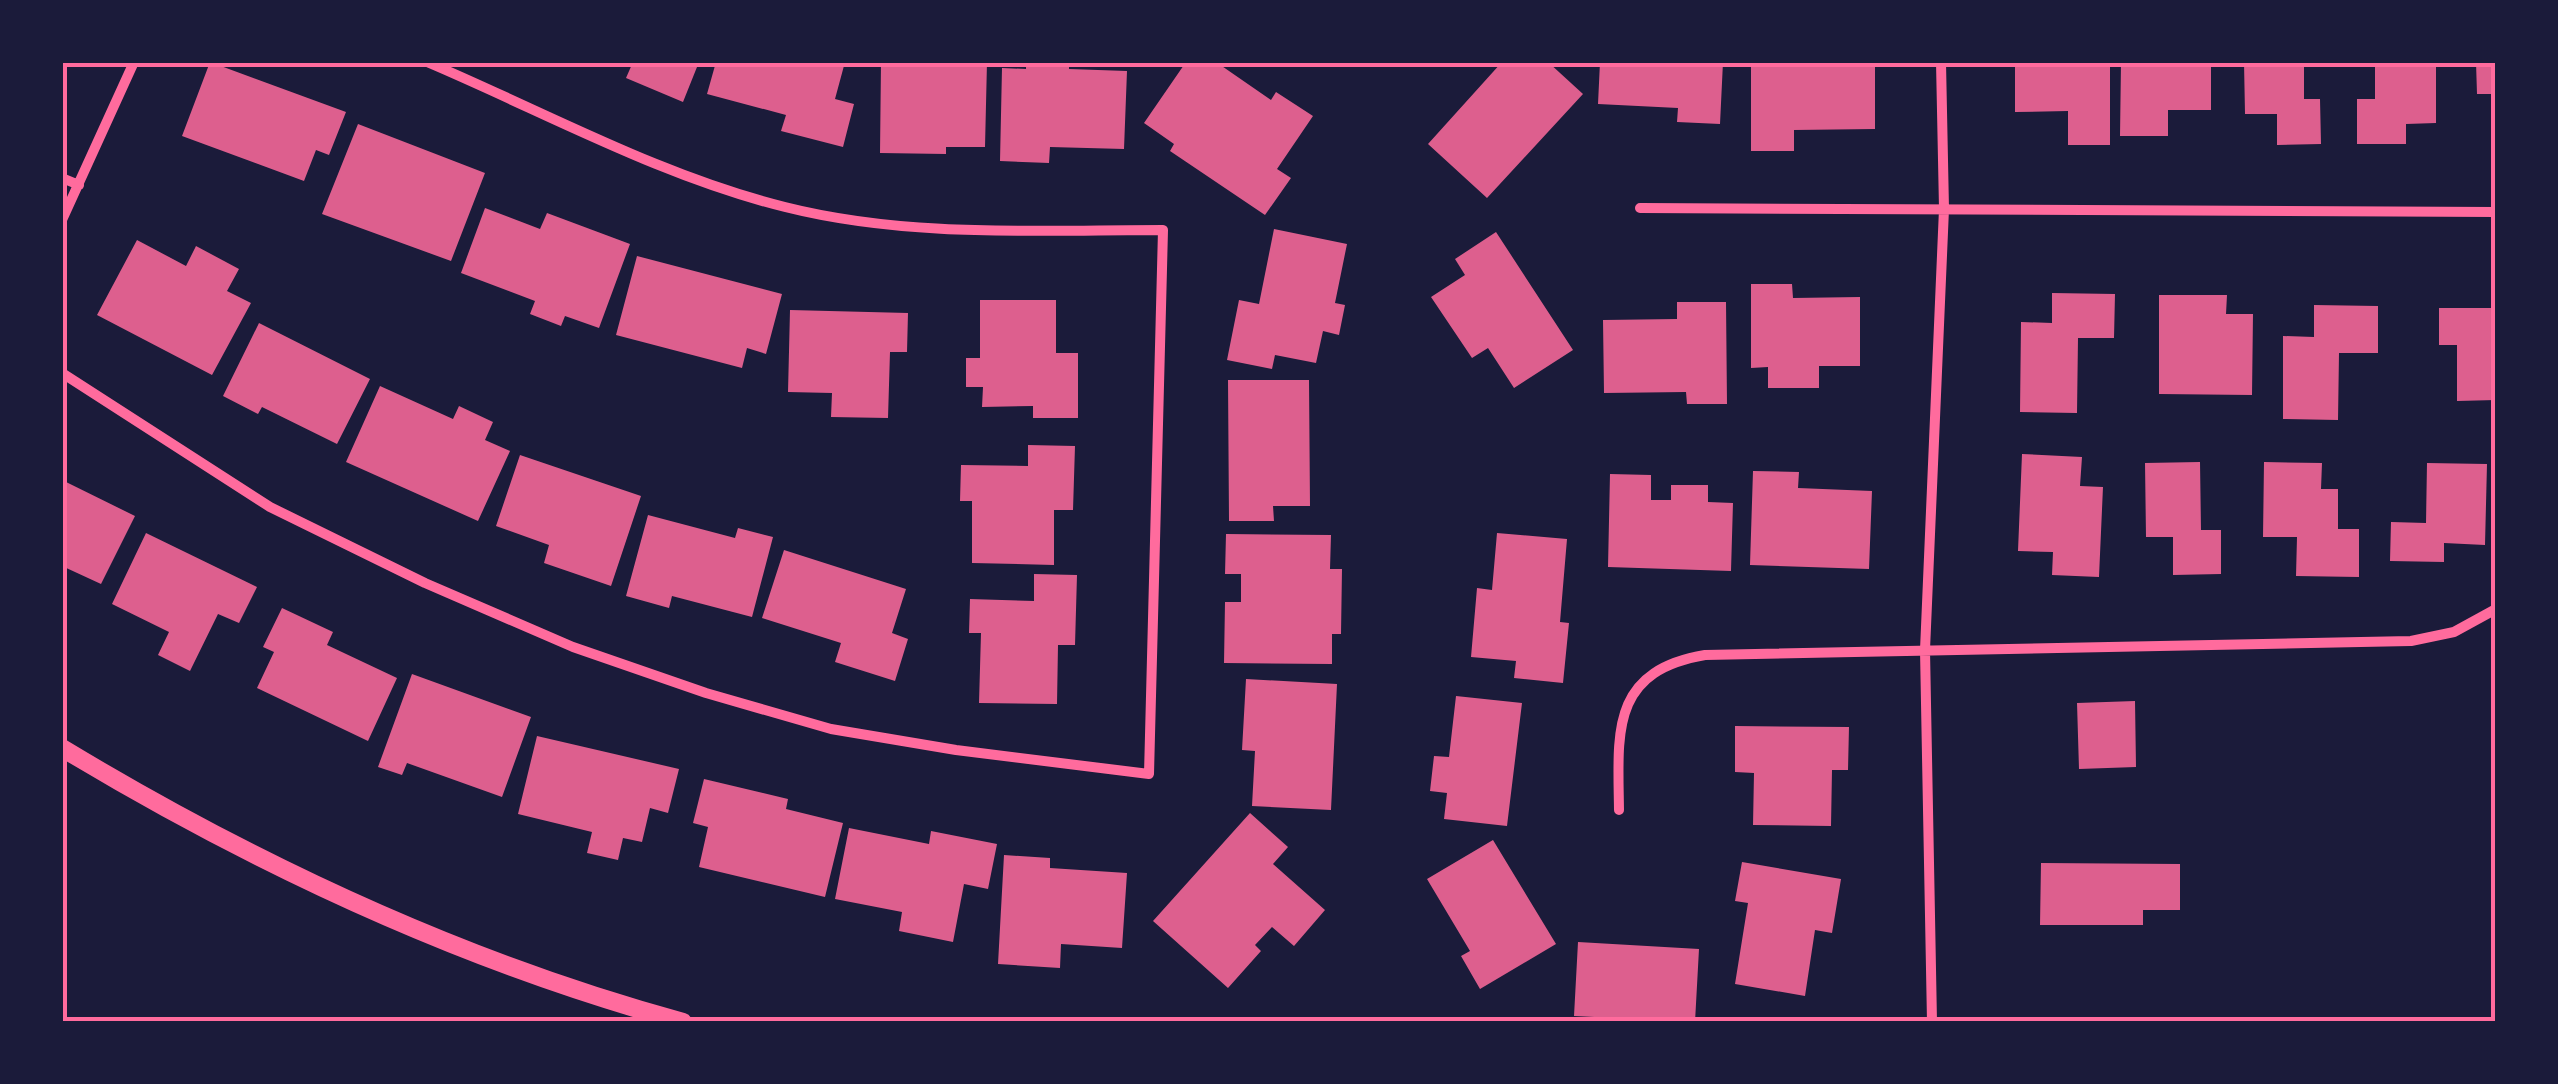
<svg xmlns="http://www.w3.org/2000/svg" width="2558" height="1084" font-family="'Work Sans',sans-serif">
<rect width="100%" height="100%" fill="#1b1b3a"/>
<path fill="#dd5f8e" d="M210,62L346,112L329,155L316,150L304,181L182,136Z
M633,62H699L683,102L626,78Z
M716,62H845L835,99L854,104L843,147L781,131L786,115L707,94Z
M881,62H987L985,147H946V154L880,153Z
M1026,62H1069V69L1127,71L1124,149L1050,147L1049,163L1000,161L1002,68L1026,69Z
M1186,62H1216L1271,100L1276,92L1313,116L1277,169L1291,178L1265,215L1170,151L1174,144L1144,123Z
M1502,62H1548L1583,94L1487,198L1428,144Z
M1600,62H1723L1720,124L1677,122L1678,108L1598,104Z
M1751,62H1875V129L1794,130V151H1751Z
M2015,62H2110V145H2068V111L2015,112Z
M2121,62H2211V110H2168V136H2120Z
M2244,62H2304V99H2320L2321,144L2277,145V114H2245Z
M2375,62H2436V123L2406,124V144H2357V99H2375Z
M2476,62H2496V94H2477Z
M358,124L485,173L451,261L322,214Z
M485,208L540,229L547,213L630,244L599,328L565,316L561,326L530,314L535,301L461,273Z
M1274,229L1347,244L1335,303L1345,305L1339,335L1323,331L1316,363L1275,355L1272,369L1227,360L1239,300L1259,304Z
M1496,232L1573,350L1514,388L1488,348L1472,358L1431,297L1465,275L1455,259Z
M137,240L186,266L196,246L239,269L227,291L251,303L212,375L97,315Z
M637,256L782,294L766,354L747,348L742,368L616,335Z
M1751,284H1792L1793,298L1860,297V366H1819V388H1768V367L1751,368Z
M2052,293L2115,294L2114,338H2078L2077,413L2020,412L2021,322L2052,323Z
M2159,295H2227L2226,314H2253L2252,395L2159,394Z
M980,300H1056V353H1078V418H1033V406L982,407L983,387H966V358H980Z
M1677,302H1726L1727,404H1687L1686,392L1604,393L1603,320L1677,319Z
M2314,305L2378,306V353H2339L2338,420L2283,419V336L2314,337Z
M2439,308H2496V400L2457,401V345H2439Z
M790,310L908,313L907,352H890L888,418L831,417L832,393L788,392Z
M259,323L370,379L337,444L262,407L258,414L223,396Z
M1228,380H1309L1310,506H1273L1274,521H1229Z
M380,386L453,419L459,406L493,422L485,440L510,451L478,521L346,462Z
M1028,445L1075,446L1073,510H1054V565L972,563V501H960L961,465L1028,466Z
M2022,454L2082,457L2080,486L2103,487L2099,577L2052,575L2053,552L2018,551Z
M520,455L641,496L611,586L544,563L549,545L496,526Z
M2200,462L2201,530H2221V574L2173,575V537H2146L2145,463Z
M2264,462L2322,463L2321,489H2338V529H2359V577L2296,576L2297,537H2263Z
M2427,463L2487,464L2485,545L2444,543V562L2390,561L2391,522L2426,523Z
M1753,471L1799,472L1798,488L1872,491L1869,569L1750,565Z
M1610,474L1651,475V500H1671V485H1708V502L1733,503L1731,571L1608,567Z
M62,480L135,516L101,584L62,566Z
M648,515L735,538L738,528L773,537L752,617L672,596L669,608L626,596Z
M146,533L257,587L239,623L218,614L190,671L158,655L169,632L112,604Z
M1497,533L1567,539L1560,622L1569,623L1563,683L1514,678L1516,661L1471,657L1477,588L1492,590Z
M1226,534L1331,535L1330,569H1342L1341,634H1332V664L1224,663L1225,602H1241V574H1225Z
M784,550L906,589L892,633L908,639L895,681L835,662L841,643L762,618Z
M1034,574L1077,575L1075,645H1058L1057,704L979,703L981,633H969L970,599L1034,601Z
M282,608L333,632L327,645L397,678L368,741L257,688L274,652L263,647Z
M412,674L531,717L502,797L407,763L402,775L378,767Z
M1246,679L1337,684L1331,810L1252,806L1255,751L1242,750Z
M1456,696L1522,703L1507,826L1444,819L1447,793L1430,791L1434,756L1449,757Z
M2135,701L2136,767L2079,769L2077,703Z
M1735,726L1849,727L1848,770H1832L1831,826L1753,825L1754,773L1735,772Z
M537,736L679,769L668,813L650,808L642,842L623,838L618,860L587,853L592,832L518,814Z
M704,779L788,799L786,809L843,823L825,897L699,867L708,827L693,823Z
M1250,813L1288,847L1273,864L1325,910L1294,946L1272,927L1255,945L1261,951L1228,988L1153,921Z
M849,828L929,844L931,831L997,844L988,889L964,884L953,942L899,931L902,912L835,899Z
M1493,840L1556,944L1480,989L1461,956L1470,951L1427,879Z
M1004,855L1050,858V868L1127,873L1122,948L1061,944L1060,968L998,964Z
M1742,862L1841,879L1832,933L1815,930L1805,996L1735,984L1748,903L1735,901Z
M2041,863L2180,864V910H2143V925H2040Z
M1578,942L1699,949L1695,1022L1574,1016Z"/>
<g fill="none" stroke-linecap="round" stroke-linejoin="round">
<path stroke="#ff6b9d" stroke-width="10" d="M62,178L79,185
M1640,208L2496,212
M62,220L134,62
M62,373L270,507L425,583L573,647L706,693L831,729L956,750L1149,774L1163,230C1037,230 908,238 785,207C660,176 545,112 427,62
M1619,810C1618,733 1610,671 1705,655L2411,641L2454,632L2496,609
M1932,1022L1925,650L1944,209L1941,62"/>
<path stroke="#ff6b9d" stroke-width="18" d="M62,748C256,865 463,962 683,1022"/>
</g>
<rect width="2558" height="1084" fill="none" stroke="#1b1b3a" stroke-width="130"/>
<rect x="65" y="65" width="2428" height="954" fill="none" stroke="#ff6b9d" stroke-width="4"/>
</svg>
